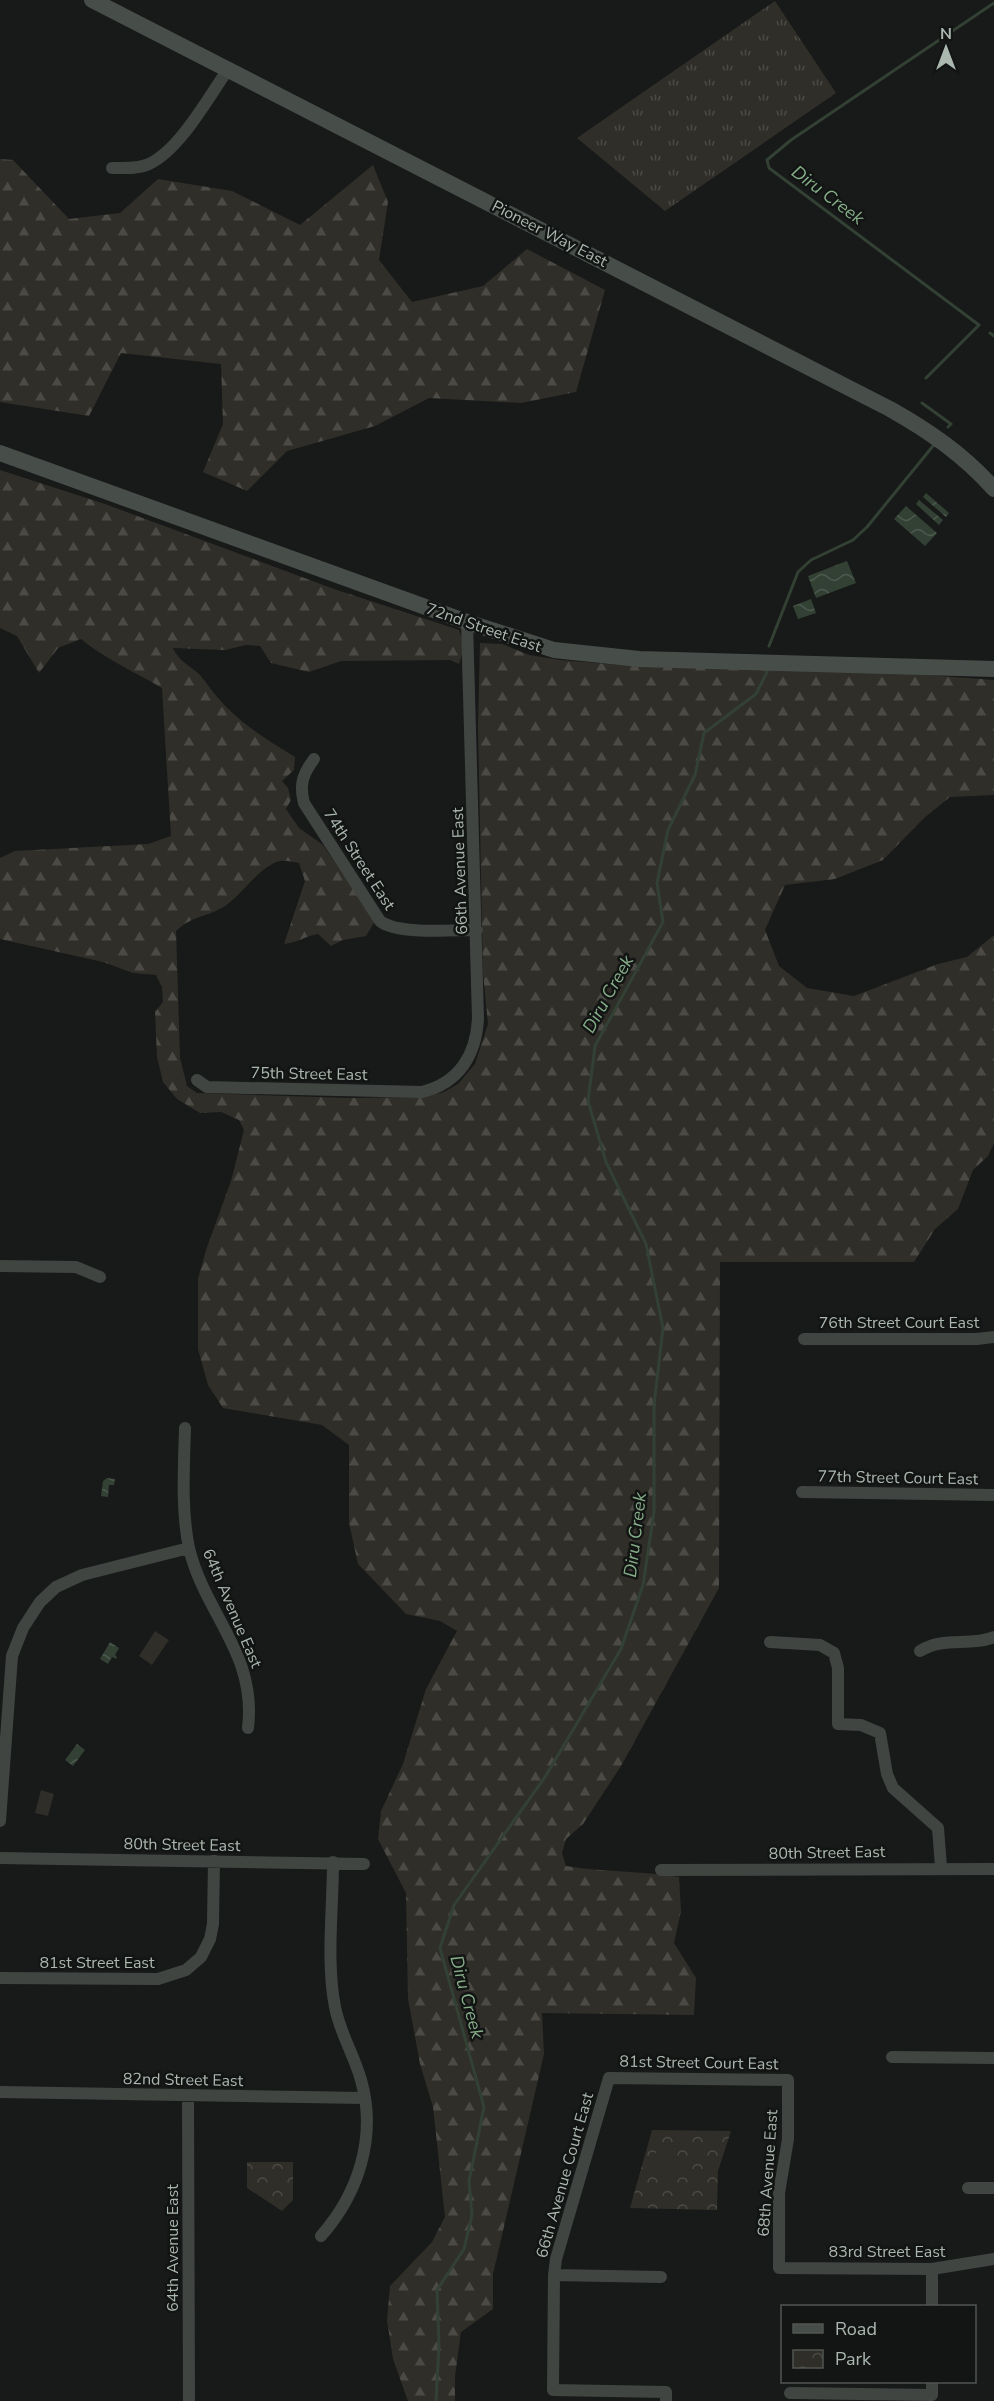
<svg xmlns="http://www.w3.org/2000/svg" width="994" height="2401" font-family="'Nunito Sans',sans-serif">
<defs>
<pattern id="grass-tufts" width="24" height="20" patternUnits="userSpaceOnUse" patternTransform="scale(1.5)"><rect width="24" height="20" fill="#302e28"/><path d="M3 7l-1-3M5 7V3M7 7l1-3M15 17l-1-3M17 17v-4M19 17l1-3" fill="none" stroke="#4b4a45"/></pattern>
<pattern id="forest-firs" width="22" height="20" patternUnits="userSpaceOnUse" patternTransform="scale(1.5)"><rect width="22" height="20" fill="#302e28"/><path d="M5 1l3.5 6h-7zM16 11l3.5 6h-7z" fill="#4b4a45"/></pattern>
<pattern id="park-crowns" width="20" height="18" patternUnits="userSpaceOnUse" patternTransform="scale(1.5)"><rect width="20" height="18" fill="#302e28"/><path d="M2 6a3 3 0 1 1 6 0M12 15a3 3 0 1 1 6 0" fill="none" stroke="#4b4a45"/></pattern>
<pattern id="water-waves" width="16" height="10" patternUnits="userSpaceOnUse" patternTransform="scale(1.5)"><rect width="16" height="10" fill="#324134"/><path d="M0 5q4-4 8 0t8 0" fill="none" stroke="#4d5a4f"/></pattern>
</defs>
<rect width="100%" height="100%" fill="#181919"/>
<path fill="url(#grass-tufts)" d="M775,1L836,93L665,211L577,138Z"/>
<path fill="url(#forest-firs)" d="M0,159L13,160L69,219L120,213L158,179L232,191L300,225L373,165L388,202L379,260L412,302L483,286L527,249L605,290L576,392L521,403L429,398L375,426L287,451L247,491L203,472L223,424L221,364L121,353L89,416L0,402Z
M0,470L105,504L334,589L459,630C464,643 464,651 459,664L450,660L341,661L309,672L271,663L260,646L246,645L225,650L173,648C180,664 195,667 204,680C231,718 256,733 295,757L294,770L282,781L288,788L291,800L286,809L299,828L323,845L375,921L366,936L343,940L331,946L318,934C305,936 297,943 284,944L305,881L299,863C293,862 285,860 280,861C263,864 243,892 229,903C210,918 195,913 176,931L180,1058L187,1086L197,1093L349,1098L426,1097L444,1092L458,1084L475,1064L488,1024L483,973L478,726L480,643L502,644L529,655L560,660L632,666L873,671L994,680V795L950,797L924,818L883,860L835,879L785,885L765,930L779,966L807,988L854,996L938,964L967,957L994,935V1143L988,1156L973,1170L958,1209L935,1229L914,1262H720L719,1588L621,1766L583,1824L566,1839L562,1853L566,1866C604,1872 641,1871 679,1877L681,1911L674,1943L696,1978L694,2015L542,2013L544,2054L493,2274V2309L461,2332L455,2376V2401H408L393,2359L387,2320L390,2286L432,2242L445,2217L433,2107L420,2064L408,1999L406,1893L378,1839L381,1811L403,1764L426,1689L457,1631L440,1621L406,1614L358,1564L349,1523V1445L322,1425L223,1408L208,1385L198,1349V1279L206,1250L231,1181L244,1130L239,1120L221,1112L200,1113L177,1099L163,1082L157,1057L155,1012L163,1002L162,987L156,975L133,973L103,962L0,939V858L15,851L148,844L171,836L162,688C135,672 105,659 81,639L58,648L39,673L17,636L0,628Z"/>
<path fill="url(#park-crowns)" d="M652,2130L731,2131L718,2171L717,2210L630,2208Z
M247,2162H293V2200L282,2211L247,2188Z"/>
<path fill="#302e28" d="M155,1631L169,1640L152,1665L139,1656Z
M41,1790L54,1794L48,1816L35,1813Z
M659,2142L679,2147L671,2179L650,2173Z"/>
<path fill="url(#water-waves)" d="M926,493L949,513L946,517L923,497Z
M919,500L943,520L939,525L916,504Z
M906,506L937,533L925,546L894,519Z
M847,561L856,583L816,598L808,576Z
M811,599L816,613L798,619L793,606Z
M107,1478L115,1479L114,1485H109L108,1497L101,1496L103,1481Z
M110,1642L119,1648L115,1655L117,1657L116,1659L112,1657L108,1664L100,1659Z
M77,1744L85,1750L73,1766L65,1760Z"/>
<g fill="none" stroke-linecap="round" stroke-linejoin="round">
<path stroke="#324134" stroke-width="3" d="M990,333L994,336
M926,378L979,325L769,168L767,160L791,140L994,3
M922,403L951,424L948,427
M769,646L798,572L811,560L853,540L867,527L933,446
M436,2401L439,2345L437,2290L464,2249L472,2215L469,2181L484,2107L440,1948L454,1905L545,1777L621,1649L643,1585L654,1512V1405L663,1328L646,1244L606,1162L588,1101L595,1046L663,922L657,883L668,830L695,775L704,733L756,694L768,670"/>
<path stroke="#404542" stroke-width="12" d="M112,168C125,168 138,169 149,164C180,150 209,96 229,68
M314,759C303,774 299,784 304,803L380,921C397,935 454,930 477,930
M197,1080L207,1087L422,1092C459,1083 476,1055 478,1019L467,622
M0,1266L76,1267L100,1277
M804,1339H977L994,1337
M185,1428C184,1468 181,1509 189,1548C205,1615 257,1653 248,1728
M802,1492L994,1495
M770,1642L820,1645L834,1653L838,1668V1724L861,1725L880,1733L887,1774L893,1788L938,1828L941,1867
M920,1651C944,1636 969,1647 994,1637
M0,1821L12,1656L23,1628L40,1602L56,1587L82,1575L189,1548
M0,1858L364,1864
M661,1870L994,1869
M0,1978L158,1979L186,1970L201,1957L210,1939L213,1924L214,1861
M892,2057L994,2058
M0,2092L365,2098
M188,2095L189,2401
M968,2188H994
M321,2236C359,2193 377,2136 361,2080C354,2055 340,2033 335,2007C326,1961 333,1909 333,1862
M932,2269V2306
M554,2275L661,2277
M790,2393L932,2395V2382
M666,2401V2392L553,2390L554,2275L556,2259L609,2078L788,2080V2139L779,2193V2268L932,2269L994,2259"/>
<path stroke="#474e4a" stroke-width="16" d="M92,0L890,409C929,431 964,455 994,489
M0,453L467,622L554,650L639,659L994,669"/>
</g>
<g text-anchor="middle" stroke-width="5" stroke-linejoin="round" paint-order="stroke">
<g font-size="16" fill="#abb8af" stroke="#131414">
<text transform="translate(550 233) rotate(27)" y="6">Pioneer Way East</text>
<text transform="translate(484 627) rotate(19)" y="6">72nd Street East</text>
<text transform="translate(360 859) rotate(57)" y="6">74th Street East</text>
<text transform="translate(459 871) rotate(-92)" y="6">66th Avenue East</text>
<text transform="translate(309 1073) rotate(1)" y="6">75th Street East</text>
<text x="899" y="1328">76th Street Court East</text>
<text transform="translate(898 1477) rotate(1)" y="6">77th Street Court East</text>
<text transform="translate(233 1608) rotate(67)" y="6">64th Avenue East</text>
<text transform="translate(182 1844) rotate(1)" y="6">80th Street East</text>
<text transform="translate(827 1852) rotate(-1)" y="6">80th Street East</text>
<text x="97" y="1968">81st Street East</text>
<text transform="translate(699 2062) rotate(1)" y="6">81st Street Court East</text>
<text transform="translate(183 2079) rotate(1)" y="6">82nd Street East</text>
<text transform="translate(767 2173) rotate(-86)" y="6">68th Avenue East</text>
<text transform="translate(564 2175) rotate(-74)" y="6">66th Avenue Court East</text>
<text transform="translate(172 2248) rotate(-90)" y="6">64th Avenue East</text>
<text x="887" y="2257">83rd Street East</text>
</g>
<g font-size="18" font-style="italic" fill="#86af89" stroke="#131414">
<text transform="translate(828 195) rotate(37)" y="6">Diru Creek</text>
<text transform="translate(608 994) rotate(-61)" y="6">Diru Creek</text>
<text transform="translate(635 1535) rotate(-83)" y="6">Diru Creek</text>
<text transform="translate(467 1997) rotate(75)" y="6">Diru Creek</text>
</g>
</g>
<rect x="781" y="2305" width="195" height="78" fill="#131414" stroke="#505652" stroke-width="1.5"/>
<rect x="793" y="2324" width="30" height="9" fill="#474e4a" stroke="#505652" stroke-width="1.5"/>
<text x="835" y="2335" font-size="18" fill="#abb8af">Road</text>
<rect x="793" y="2350" width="30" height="18" fill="url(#park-crowns)" stroke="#505652" stroke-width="1.5"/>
<text x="835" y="2365" font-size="18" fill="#abb8af">Park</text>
<g transform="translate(946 48)" stroke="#131414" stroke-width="4.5" paint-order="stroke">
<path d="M0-4.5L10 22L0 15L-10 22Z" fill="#abb8af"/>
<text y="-9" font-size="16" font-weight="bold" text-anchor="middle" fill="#abb8af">N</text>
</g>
</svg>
